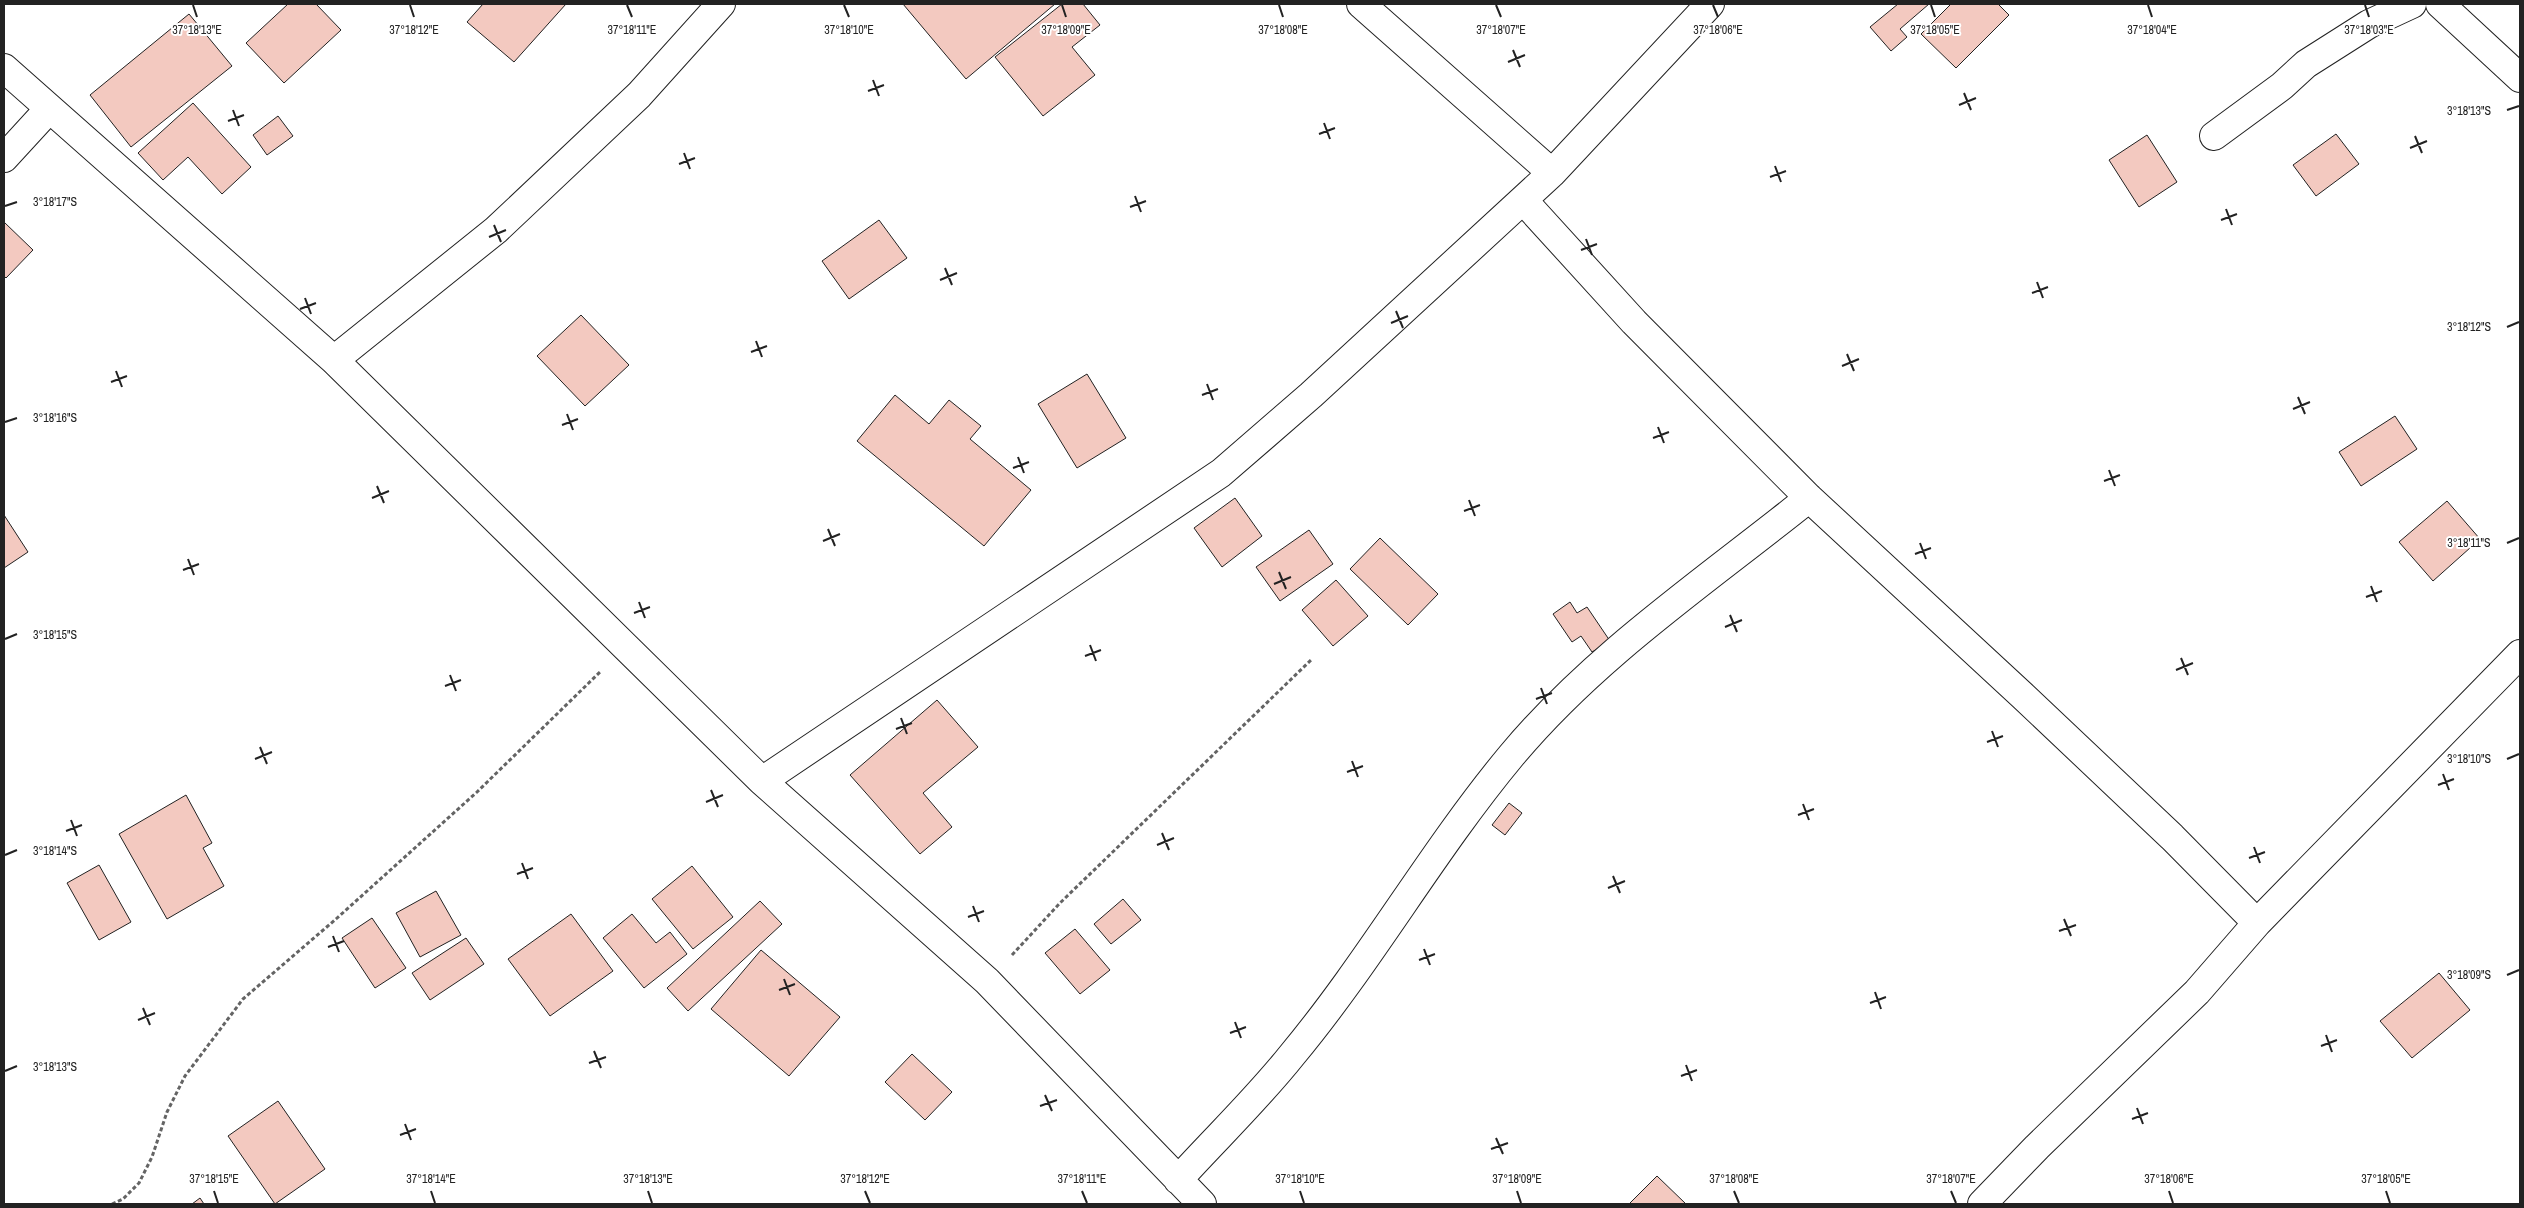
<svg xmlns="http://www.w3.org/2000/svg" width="2524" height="1208" font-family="'Archivo Narrow',sans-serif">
<rect width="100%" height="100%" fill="#fff"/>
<path fill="#f3c9c0" stroke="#222" d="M288,4H316L341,30L284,83L246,43Z
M483,4H566L514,62L467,22Z
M903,4H1055L966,79Z
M1062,4H1083L1100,25L1072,47L1095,75L1043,116L995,57Z
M1898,4H1929L1900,29L1907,37L1891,51L1870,27Z
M1951,4H1998L2009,15L1956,68L1921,34Z
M189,14L232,66L131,147L90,95Z
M193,103L251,167L222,194L188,157L163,180L138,153Z
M278,116L293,136L267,155L253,135Z
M2336,134L2359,164L2316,196L2293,165Z
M2147,135L2177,182L2139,207L2109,160Z
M879,220L907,258L849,299L822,261Z
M4,222L33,250L6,278L4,276Z
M581,315L629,365L585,406L537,356Z
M1087,374L1126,438L1077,468L1038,404Z
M895,395L929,424L949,400L981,426L970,439L1031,490L984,546L857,441Z
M2395,416L2417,449L2361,486L2339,452Z
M1235,498L1262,536L1222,567L1194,528Z
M2447,501L2480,539L2433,581L2399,542Z
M4,515L28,552L4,568Z
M1309,530L1333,564L1280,601L1256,567Z
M1380,538L1438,594L1408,625L1350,569Z
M1336,580L1368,616L1333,646L1302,610Z
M1570,602L1577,613L1587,607L1610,641L1592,652L1581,636L1572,642L1553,614Z
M937,700L978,747L923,793L952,827L920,854L850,775Z
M186,795L212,843L203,848L224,886L167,919L119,834Z
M1509,803L1522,813L1505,835L1492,825Z
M99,865L131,922L99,940L67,883Z
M692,866L733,917L693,949L652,899Z
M436,891L461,935L420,957L396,913Z
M1123,899L1141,920L1111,944L1094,924Z
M760,901L782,924L688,1011L667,988Z
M571,914L613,971L550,1016L508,959Z
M632,914L656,943L670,932L687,954L644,988L603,938Z
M372,918L406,968L375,988L342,938Z
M1075,929L1110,970L1080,994L1045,953Z
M466,938L484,964L430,1000L412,973Z
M761,950L840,1017L789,1076L711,1009Z
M2439,973L2470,1010L2412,1058L2380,1021Z
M912,1054L952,1092L925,1120L885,1082Z
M278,1101L325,1169L275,1204L228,1136Z
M1657,1176L1686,1204H1629Z
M200,1198L204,1204H192Z"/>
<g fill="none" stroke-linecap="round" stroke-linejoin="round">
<g stroke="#222" stroke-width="30">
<path id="minor" d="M1361,4L1552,173
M2440,4L2520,78
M4,68L334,360L762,781L987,981L1202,1204
M2214,136L2282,86L2306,64L2369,24L2412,4
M4,158L49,109
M1523,200L1634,322L1809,498L2024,697L2172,837L2257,923
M334,360L496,230L639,95L721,4
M762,781L1221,473L1311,395L1552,173L1710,4
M1178,1180C1216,1138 1257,1099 1292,1055C1371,960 1432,851 1511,756C1595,655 1707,580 1809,498
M1982,1204L2037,1147L2197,992L2257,923L2520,654"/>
</g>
<path stroke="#646464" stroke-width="3" stroke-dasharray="4 2.5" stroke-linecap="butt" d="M1012,955L1060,903L1311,660
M112,1204L123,1199L139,1183L152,1157L167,1112L185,1076L243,999L336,919L477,792L600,672"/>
<use href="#minor" stroke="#fff" stroke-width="28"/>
</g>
<path fill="none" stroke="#222" stroke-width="2" d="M193,5L197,17M410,5L414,17M627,5L632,17M844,5L849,17M1062,5L1066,17M1279,5L1283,17M1496,5L1501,17M1713,5L1718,17M1931,5L1935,17M2148,5L2152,17M2365,5L2369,17M1513,50L1520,67M1508,62L1525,55M873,80L879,96M868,91L884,85M1964,93L1971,110M1959,105L1976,98M233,110L239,126M2507,110L2519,106M228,121L244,115M1324,123L1330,139M1319,134L1335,128M2415,136L2422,153M2410,148L2427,141M684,153L690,169M679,164L695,158M1775,166L1781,182M1770,177L1786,171M1135,196L1141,212M5,206L17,202M1130,207L1146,201M2226,209L2232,225M2221,220L2237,214M494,225L501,242M489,237L506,230M1586,239L1592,255M1581,250L1597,244M945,268L952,285M940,280L957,273M2037,282L2043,298M2032,293L2048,287M305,298L311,314M300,309L316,303M1396,311L1403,328M1391,323L1408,316M2507,327L2519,322M756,341L762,357M751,352L767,346M1847,354L1854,371M1842,366L1859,359M116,371L122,387M111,382L127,376M1207,384L1213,400M1202,395L1218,389M2298,397L2305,414M2293,409L2310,402M567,414L573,430M5,422L17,418M562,425L578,419M1658,427L1664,443M1653,438L1669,432M1018,457L1024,473M1013,468L1029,462M2109,470L2115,486M2104,481L2120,475M377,486L384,503M372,498L389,491M1469,500L1475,516M1464,511L1480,505M828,529L835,546M823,541L840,534M1920,543L1926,559M2507,543L2519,538M1915,554L1931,548M188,559L194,575M183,570L199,564M1279,572L1286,589M1274,584L1291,577M2371,586L2377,602M2366,597L2382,591M639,602L645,618M634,613L650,607M1730,615L1737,632M1725,627L1742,620M5,639L17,634M1090,645L1096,661M1085,656L1101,650M2181,658L2188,675M2176,670L2193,663M450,675L456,691M445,686L461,680M1541,688L1547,704M1536,699L1552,693M901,718L907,734M896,729L912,723M1992,731L1998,747M1987,742L2003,736M260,747L267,764M255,759L272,752M2507,759L2519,754M1352,761L1358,777M1347,772L1363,766M2443,774L2449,790M2438,785L2454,779M711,790L718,807M706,802L723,795M1803,804L1809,820M1798,815L1814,809M71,820L77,836M66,831L82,825M1162,833L1169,850M1157,845L1174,838M2254,847L2260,863M5,855L17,850M2249,858L2265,852M522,863L528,879M517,874L533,868M1613,876L1620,893M1608,888L1625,881M973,906L979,922M968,917L984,911M2064,919L2071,936M2059,931L2076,925M333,936L339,952M328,947L344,941M1424,949L1430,965M1419,960L1435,954M2507,975L2519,970M784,979L790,995M779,990L795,984M1875,992L1881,1009M1870,1003L1886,997M143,1008L150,1025M138,1020L155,1013M1235,1022L1241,1038M1230,1033L1246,1027M2326,1035L2332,1052M2321,1046L2337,1040M594,1051L601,1068M589,1063L606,1057M1686,1065L1692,1081M5,1071L17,1066M1681,1076L1697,1070M1045,1095L1052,1111M1040,1106L1057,1100M2137,1108L2143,1124M2132,1119L2148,1113M405,1124L411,1140M400,1135L416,1129M1496,1138L1503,1154M1491,1149L1508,1143M214,1191L218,1203M431,1191L435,1203M648,1191L652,1203M865,1191L870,1203M1082,1191L1087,1203M1300,1191L1304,1203M1517,1191L1521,1203M1734,1191L1739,1203M1951,1191L1956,1203M2169,1191L2173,1203M2386,1191L2390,1203"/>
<g font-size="12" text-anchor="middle" fill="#222" stroke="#fff" stroke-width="4" stroke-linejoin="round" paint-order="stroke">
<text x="1935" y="34">37°18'05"E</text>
<text x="197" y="34">37°18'13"E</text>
<text x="414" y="34">37°18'12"E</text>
<text x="632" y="34">37°18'11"E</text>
<text x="849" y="34">37°18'10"E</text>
<text x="1066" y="34">37°18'09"E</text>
<text x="1283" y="34">37°18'08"E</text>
<text x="1501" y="34">37°18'07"E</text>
<text x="1718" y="34">37°18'06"E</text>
<text x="2152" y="34">37°18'04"E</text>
<text x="2369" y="34">37°18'03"E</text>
<text x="2469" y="115">3°18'13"S</text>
<text x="55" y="206">3°18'17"S</text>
<text x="2469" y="331">3°18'12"S</text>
<text x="55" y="422">3°18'16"S</text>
<text x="2469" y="547">3°18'11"S</text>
<text x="55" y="639">3°18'15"S</text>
<text x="2469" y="763">3°18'10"S</text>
<text x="55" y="855">3°18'14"S</text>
<text x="2469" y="979">3°18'09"S</text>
<text x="55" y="1071">3°18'13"S</text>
<text x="214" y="1183">37°18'15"E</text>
<text x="431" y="1183">37°18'14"E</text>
<text x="648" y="1183">37°18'13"E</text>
<text x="865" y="1183">37°18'12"E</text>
<text x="1082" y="1183">37°18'11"E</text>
<text x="1300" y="1183">37°18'10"E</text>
<text x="1517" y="1183">37°18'09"E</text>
<text x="1734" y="1183">37°18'08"E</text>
<text x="1951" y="1183">37°18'07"E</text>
<text x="2169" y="1183">37°18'06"E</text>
<text x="2386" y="1183">37°18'05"E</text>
</g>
<rect width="2524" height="1208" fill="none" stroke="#222222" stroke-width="10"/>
</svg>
